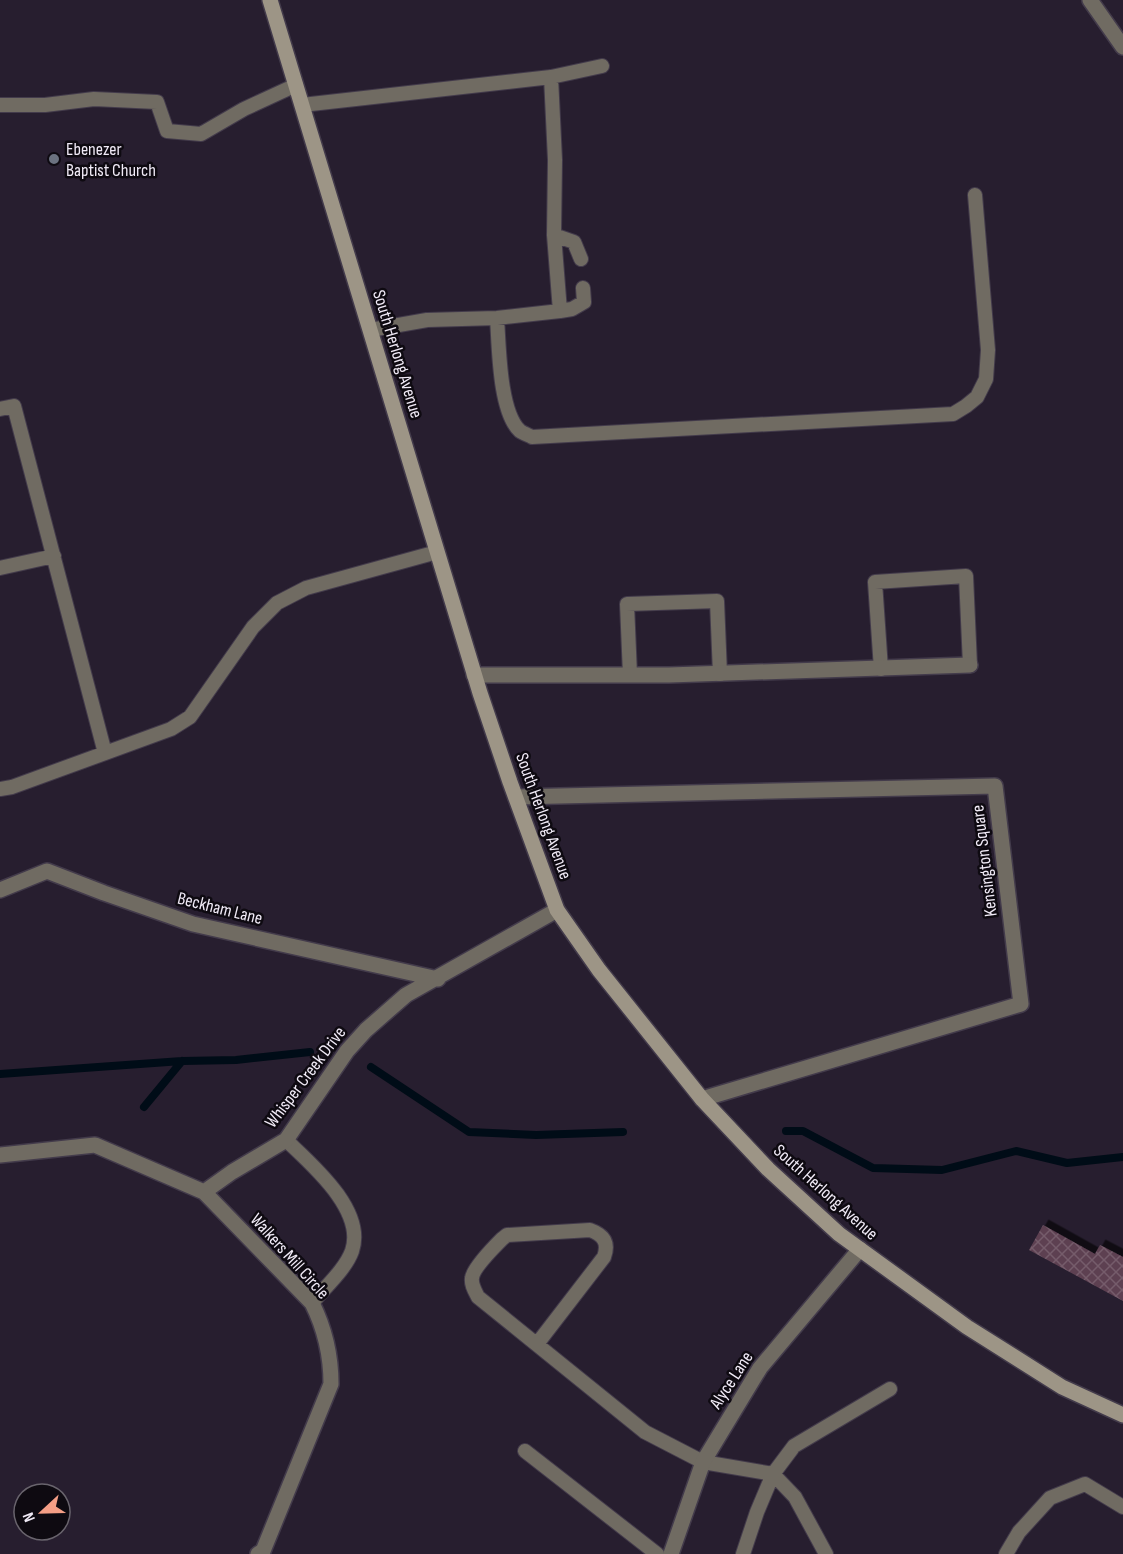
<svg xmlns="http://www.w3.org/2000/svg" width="1123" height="1554" font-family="'Sofia Sans Condensed',sans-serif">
<defs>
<pattern id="building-cross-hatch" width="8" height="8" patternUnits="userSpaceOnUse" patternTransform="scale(1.5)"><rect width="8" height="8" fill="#5d4051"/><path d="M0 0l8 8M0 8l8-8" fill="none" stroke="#755c6b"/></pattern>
<filter id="shadow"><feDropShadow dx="5.5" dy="-5.5" stdDeviation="0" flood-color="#0009"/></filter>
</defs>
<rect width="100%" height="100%" fill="#271e2f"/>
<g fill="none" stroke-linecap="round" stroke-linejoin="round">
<path stroke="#000c17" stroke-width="8" d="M371,1067L469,1132L536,1135L623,1132
M0,1074L182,1061L236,1060L310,1052
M144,1107L182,1061
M786,1131H803L873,1168L942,1170L1016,1151L1067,1163L1123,1157"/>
</g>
<path fill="url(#building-cross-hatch)" filter="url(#shadow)" d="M1043,1225L1095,1254L1100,1245L1123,1257V1301L1029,1250Z"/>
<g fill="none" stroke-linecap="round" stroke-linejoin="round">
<g stroke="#433b4b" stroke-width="16">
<path id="lane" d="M0,105H45L94,99L157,102L167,131L201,134L244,109L296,85
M302,105L551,77L602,66
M554,235L574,242L581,259
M560,311L572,309L584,302L583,288
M497,318C499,345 499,412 520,431C523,433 528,435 532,437L953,414L966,406L977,397L986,379L988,350L975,195
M370,330L427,320L497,318L560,311L554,235L555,160L551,77
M0,409L14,406L105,753
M0,568L54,556
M881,669L875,582L966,576L970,665
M630,675L627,604L717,601L720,674
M0,789L12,787L171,729L190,717L253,627L277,603L306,588L437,552
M286,1140C311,1164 366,1210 352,1251C345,1270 325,1287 312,1303
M537,1344L604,1257C609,1243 604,1235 590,1230L507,1235L502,1239C494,1247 473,1268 472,1278C471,1285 475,1291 478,1297L645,1432L703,1462L773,1474L795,1497L826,1554
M525,1451L657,1554
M743,1554L757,1512L773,1474L794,1446L890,1389
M1006,1554L1019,1532L1050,1498L1085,1484L1123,1507"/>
</g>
<g stroke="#433b4b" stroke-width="18">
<path id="street" d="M1090,0L1123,47
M474,675H669L970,665
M516,797L995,786L1021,1004L702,1099
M0,890L47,871L104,893L193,924L438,979
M0,1155L95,1145L204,1192L312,1303C325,1329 331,1354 331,1384L263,1551L258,1554
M204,1192L232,1172L286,1140L347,1051L366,1030L406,995L557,910
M671,1554L703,1462L760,1368L860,1249"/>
</g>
<g stroke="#433b4b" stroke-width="18">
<path id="secondary" d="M270,0L480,693L510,782L557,910L599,970L702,1099L768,1169L839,1234L967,1327L1062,1387L1123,1415"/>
</g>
<use href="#lane" stroke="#706b62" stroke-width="14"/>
<use href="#street" stroke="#706b62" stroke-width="15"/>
<use href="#secondary" stroke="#9d9586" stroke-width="15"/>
</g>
<circle fill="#6b7280" stroke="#0e0a11" stroke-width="2" cx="54" cy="159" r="6"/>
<g text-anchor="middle" stroke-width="5" stroke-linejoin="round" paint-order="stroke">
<g font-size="18" fill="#f1ebf7" stroke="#0e0a11" text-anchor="start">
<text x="66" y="155">Ebenezer<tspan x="66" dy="21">Baptist Church</tspan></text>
</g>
<g font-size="18" fill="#f1ebf7" stroke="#0e0a11">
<text transform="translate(398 354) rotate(73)" y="6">South Herlong Avenue</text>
<text transform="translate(544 816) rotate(70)" y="6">South Herlong Avenue</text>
<text transform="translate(984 861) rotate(-97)" y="6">Kensington Square</text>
<text transform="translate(220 908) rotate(14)" y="6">Beckham Lane</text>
<text transform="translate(305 1077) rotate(-53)" y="6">Whisper Creek Drive</text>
<text transform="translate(826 1192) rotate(42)" y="6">South Herlong Avenue</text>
<text transform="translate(290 1256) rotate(48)" y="6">Walkers Mill Circle</text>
<text transform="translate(731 1380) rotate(-57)" y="6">Alyce Lane</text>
</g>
</g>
<g transform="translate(42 1512) rotate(248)"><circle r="28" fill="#0e0a11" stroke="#69646d" stroke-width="1.5"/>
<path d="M0-4.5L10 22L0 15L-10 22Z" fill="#f49e86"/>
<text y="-9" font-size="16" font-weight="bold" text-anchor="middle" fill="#f1ebf7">N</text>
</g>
</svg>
